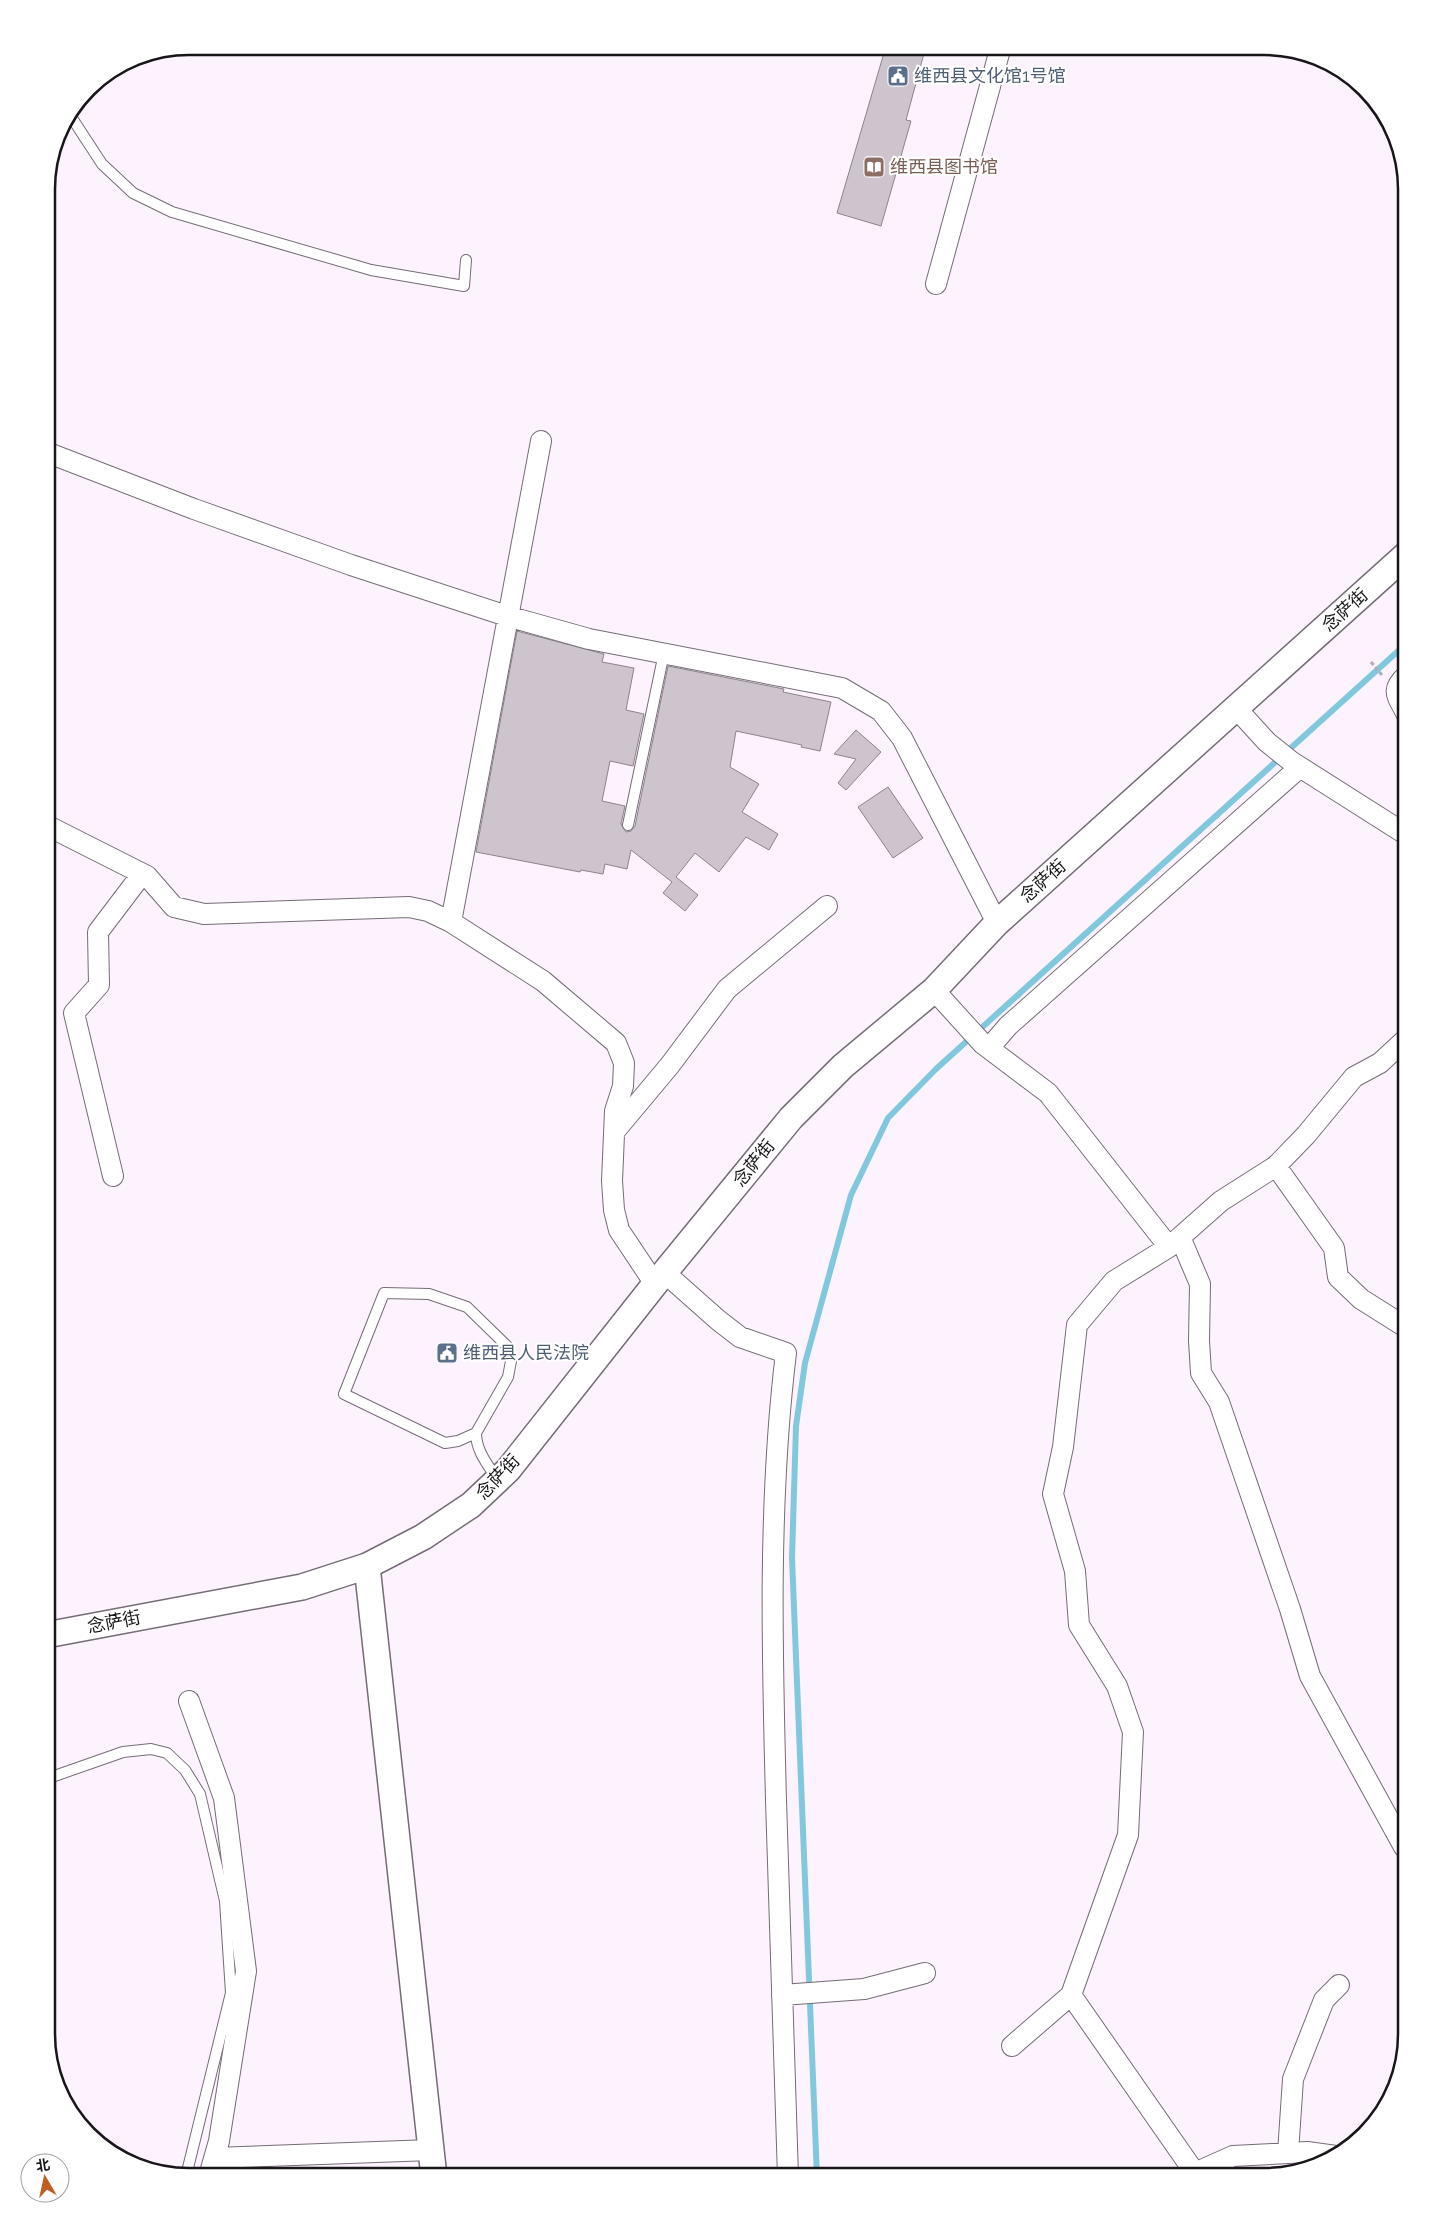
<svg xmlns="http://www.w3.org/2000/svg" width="1453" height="2223" font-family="Raleway,'Noto Sans SC',sans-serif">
<rect width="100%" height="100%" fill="#fdf3fe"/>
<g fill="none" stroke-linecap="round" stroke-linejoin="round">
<path stroke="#81c8df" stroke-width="6" d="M817,2177L792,1558L796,1426L805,1363L851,1195L888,1118L936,1069L1407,643"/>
</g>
<path fill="#cdc4ce" stroke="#8c838d" d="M886,46H926L906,120L911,121L881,226L837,213Z
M517,631L604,654L602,662L634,668L626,710L644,714L633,766L610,761L602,801L625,806L621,824L626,832L631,831L635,826L668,666L784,689L783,692L831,702L820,751L801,747L802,745L736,731L730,767L759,784L742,812L778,834L769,850L746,837L719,872L695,853L676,877L698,895L685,911L663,893L672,882L631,850L627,869L605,864L603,874L581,870L580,872L476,852Z
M856,730L881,752L846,790L838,783L856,759L834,754Z
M888,787L923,838L893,858L858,807Z"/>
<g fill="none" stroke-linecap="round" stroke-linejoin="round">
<g stroke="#756c76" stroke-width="12">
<path id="service" d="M70,115L102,164L133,193L172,212L371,270L464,286L466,260
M628,825L664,653
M476,1433L458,1441L445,1443L344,1394L384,1293L429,1294L467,1307L507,1346L511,1361L508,1377L476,1433C476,1451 488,1465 497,1479
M46,1779L123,1752L151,1749L167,1753L185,1770L200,1794L225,1901L231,1993L186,2176"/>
</g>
<g stroke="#756c76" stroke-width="22">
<path id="minor" d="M936,284L1001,46
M46,452L194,509L351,565L507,616L589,639L842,688L881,711L902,738L997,923
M1236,708L1267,742L1292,762L1407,835
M1407,715C1398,696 1389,691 1407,675
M46,825L147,876L174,907L204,914L409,907L428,911L451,922L543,981L616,1043L624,1063L623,1086L615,1111L612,1181L614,1210L619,1230L655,1284
M451,922L541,441
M934,990L983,1044L1048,1093L1169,1247
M989,1048L1008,1026L1299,768
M614,1132L670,1065L727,989L827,906
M1276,1166L1334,1248L1338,1277L1361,1299L1407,1328
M113,1176L74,1013L99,985L98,932L142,874
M1180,1237L1200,1284L1199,1341L1201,1373L1219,1402L1290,1609L1310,1676L1404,1847
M665,1273L718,1320L740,1337L786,1353C768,1501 772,1651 776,1800C780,1925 784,2051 788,2177
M189,1701L224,1798L246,1971L219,2141L209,2176
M782,1995L864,1989L925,1973
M1071,1995L1195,2173
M1012,2046L1071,1995L1128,1835L1133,1732L1117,1686L1079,1625L1075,1571L1053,1494L1063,1447L1077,1325L1114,1281L1169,1247L1221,1201L1276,1166L1306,1135L1354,1077L1380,1063L1407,1038
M1288,2153L1293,2079L1324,2000L1339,1985
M214,2158L431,2150
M1193,2177L1195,2173L1233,2156L1307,2152L1336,2156"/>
</g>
<g stroke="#756c76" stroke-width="28">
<path id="tertiary" d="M367,1566L434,2177
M46,1635L302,1587L367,1566L423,1537L471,1505L508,1470L655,1284L791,1118L843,1066L934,990L997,923L1407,554"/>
</g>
<path stroke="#b3abb4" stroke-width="3" stroke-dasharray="4 2.5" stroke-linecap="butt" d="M1371,662L1382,675"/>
<use href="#service" stroke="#fff" stroke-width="10"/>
<use href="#minor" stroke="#fff" stroke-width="20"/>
<use href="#tertiary" stroke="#fff" stroke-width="25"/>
</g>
<defs>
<g id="civic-square" transform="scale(1.125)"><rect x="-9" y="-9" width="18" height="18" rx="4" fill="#5c6f8a" stroke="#fff"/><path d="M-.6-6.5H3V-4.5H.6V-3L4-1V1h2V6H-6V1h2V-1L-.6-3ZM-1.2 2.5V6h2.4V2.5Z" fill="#fff"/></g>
<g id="library-square" transform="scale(1.125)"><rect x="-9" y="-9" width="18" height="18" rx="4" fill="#8d6e63" stroke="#fff"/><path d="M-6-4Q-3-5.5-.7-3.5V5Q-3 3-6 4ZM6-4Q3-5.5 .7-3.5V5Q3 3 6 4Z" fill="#fff"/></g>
</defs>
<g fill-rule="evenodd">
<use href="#civic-square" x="898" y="76"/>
<use href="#library-square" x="874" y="167"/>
<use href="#civic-square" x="447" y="1353"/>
</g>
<g text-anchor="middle" stroke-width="4" stroke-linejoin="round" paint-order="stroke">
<g font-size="18" fill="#4e5e75" stroke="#fff" text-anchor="start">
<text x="914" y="82">维西县文化馆1号馆</text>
<text x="463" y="1359">维西县人民法院</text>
</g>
<g font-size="18" fill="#785e54" stroke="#fff" text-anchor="start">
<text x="890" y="173">维西县图书馆</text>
</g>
<g font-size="18" fill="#19161a" stroke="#fff">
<text transform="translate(1345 610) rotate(-42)" y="6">念萨街</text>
<text transform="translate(1043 881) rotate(-42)" y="6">念萨街</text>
<text transform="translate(754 1163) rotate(-51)" y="6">念萨街</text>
<text transform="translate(498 1477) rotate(-47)" y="6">念萨街</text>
<text transform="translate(114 1622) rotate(-11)" y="6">念萨街</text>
</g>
</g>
<path d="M0 0H1453V2223H0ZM189 55H1264A134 134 0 0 1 1398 189V2034A134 134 0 0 1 1264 2168H189A134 134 0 0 1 55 2034V189A134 134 0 0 1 189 55Z" fill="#fff" fill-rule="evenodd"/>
<path fill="none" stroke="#19161a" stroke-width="2.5" d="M189 55H1264A134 134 0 0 1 1398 189V2034A134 134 0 0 1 1264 2168H189A134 134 0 0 1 55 2034V189A134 134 0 0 1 189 55Z"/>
<g transform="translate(45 2178) rotate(351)"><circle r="24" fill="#ffffff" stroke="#a3a2a3"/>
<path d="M0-4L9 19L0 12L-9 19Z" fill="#be5c21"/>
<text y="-8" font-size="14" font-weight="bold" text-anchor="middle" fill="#19161a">北</text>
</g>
</svg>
